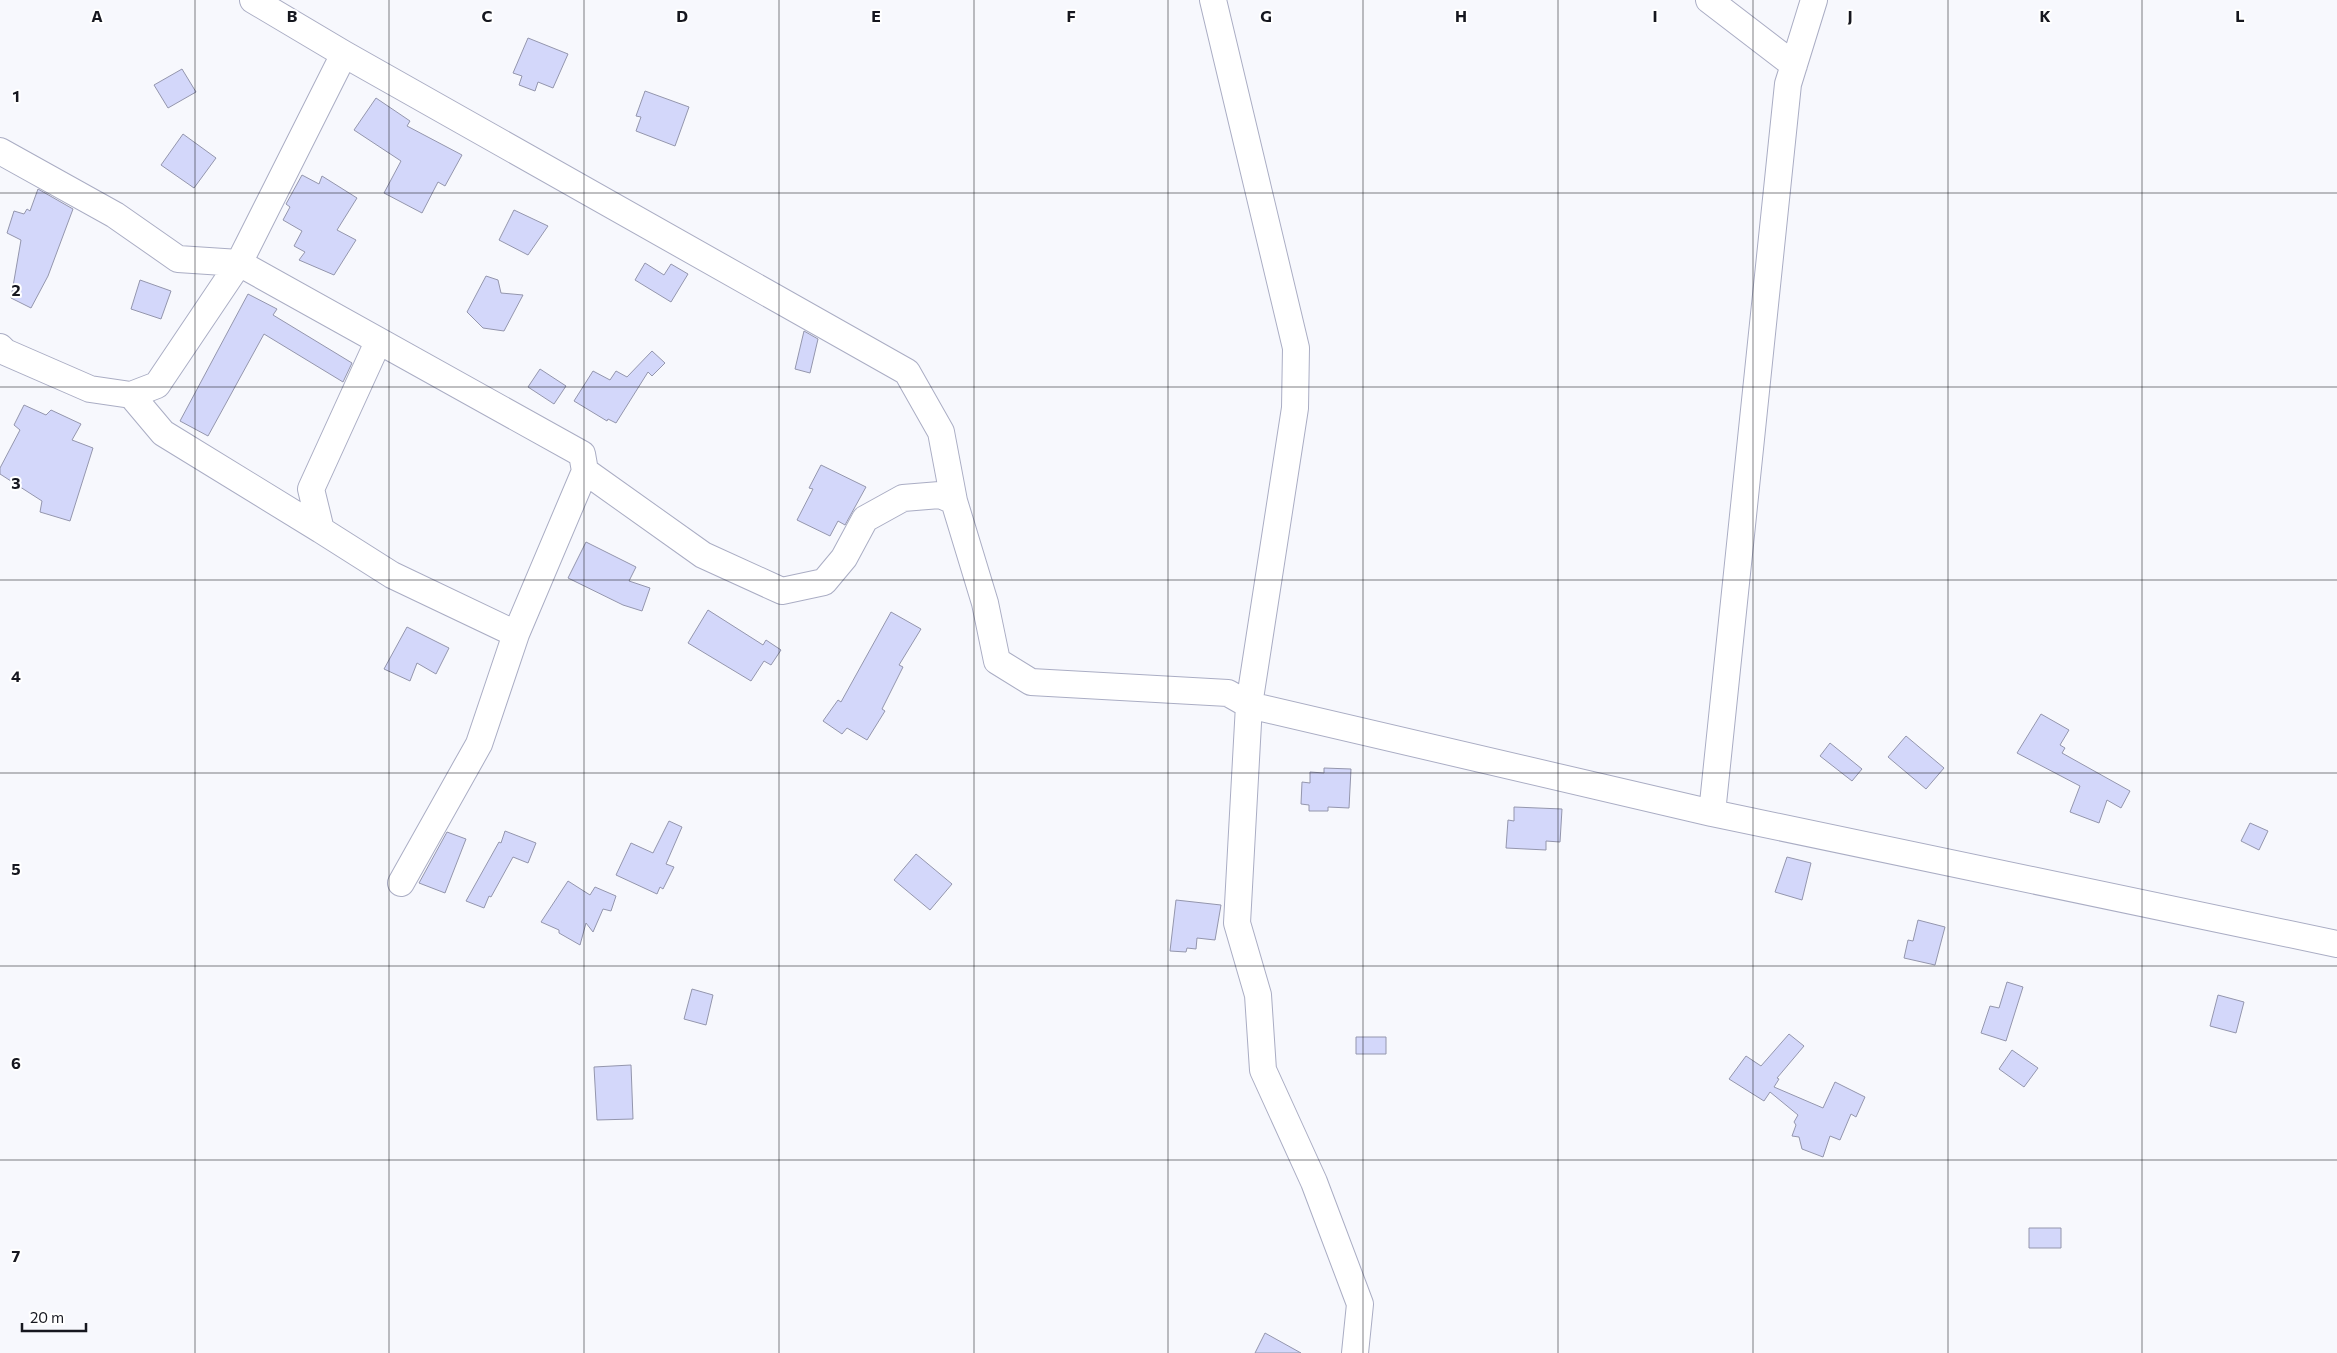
<svg xmlns="http://www.w3.org/2000/svg" width="2337" height="1353" font-family="Commissioner,sans-serif">
<rect width="100%" height="100%" fill="#f7f8fd"/>
<path fill="#d3d7fa" stroke="#9496ad" d="M528,38L568,54L553,88L538,82L535,91L519,85L522,76L513,73Z
M182,69L196,92L168,108L154,85Z
M645,91L689,107L675,146L636,131L641,117L636,116Z
M376,98L410,121L407,126L462,155L445,186L438,182L422,213L384,193L401,161L354,130Z
M183,134L216,158L194,188L161,165Z
M302,175L319,184L322,176L357,198L337,230L356,240L334,275L299,260L305,252L294,246L302,231L283,220L290,207L286,204Z
M38,189L73,209L48,276L31,308L11,298L21,240L7,233L14,211L24,214L27,209L30,211Z
M514,210L548,226L528,255L499,240Z
M645,263L664,275L671,264L688,274L671,302L635,280Z
M486,276L498,280L501,293L523,295L504,331L483,328L467,312Z
M140,280L171,291L161,319L131,309Z
M248,294L277,309L273,315L352,363L343,382L264,334L208,436L180,421Z
M804,331L818,339L810,373L795,369Z
M652,351L665,363L652,376L648,372L616,423L608,419L607,421L574,401L593,371L610,380L616,371L627,377Z
M540,369L566,386L554,404L528,387Z
M24,405L46,415L51,410L81,424L72,440L93,448L70,521L40,512L42,501L0,474V468L20,430L14,425Z
M821,465L866,487L845,525L838,521L830,536L797,520L813,489L809,488Z
M586,542L636,567L629,581L650,588L642,611L623,605L568,578Z
M708,610L763,645L766,640L781,650L771,665L764,661L751,681L688,643Z
M891,612L921,629L899,665L903,667L882,709L885,711L867,740L847,728L842,734L823,721L838,700L841,702Z
M407,627L449,648L436,674L417,663L410,681L384,669Z
M2041,714L2069,730L2060,745L2065,748L2062,753L2130,791L2121,808L2107,800L2099,823L2070,812L2080,786L2017,753Z
M1906,736L1944,768L1926,789L1888,757Z
M1830,743L1862,769L1852,781L1820,756Z
M1324,768L1351,769L1349,808L1328,807V811H1309V805L1301,804L1302,782L1310,783V772L1324,773Z
M1514,807L1562,809L1560,842L1546,841V850L1506,848L1508,820L1514,821Z
M669,821L682,827L666,864L674,867L663,889L660,887L657,894L616,875L631,843L653,853Z
M2250,823L2268,831L2259,850L2241,841Z
M505,831L536,843L528,863L513,857L491,897L489,896L484,908L466,901L499,842L501,843Z
M447,832L466,839L445,893L419,883Z
M916,854L952,884L930,910L894,880Z
M1787,857L1811,863L1802,900L1775,892Z
M568,881L590,895L595,887L616,896L611,911L603,909L593,932L586,923L580,945L559,933V930L541,922Z
M1176,900L1221,905L1215,940L1197,938L1196,949L1187,948L1186,952L1170,951Z
M1918,920L1945,927L1935,965L1904,958L1908,940L1913,941Z
M2007,982L2023,987L2006,1041L1981,1033L1990,1006L1999,1008Z
M692,989L713,995L706,1025L684,1019Z
M2218,995L2244,1002L2236,1033L2210,1026Z
M1789,1034L1804,1046L1777,1078L1779,1079L1774,1087L1823,1108L1835,1082L1865,1097L1856,1117L1851,1114L1840,1140L1830,1136L1823,1157L1802,1149L1799,1137L1792,1136L1796,1125L1794,1122L1798,1115L1770,1092L1764,1101L1729,1079L1746,1056L1761,1066Z
M1356,1037H1386V1054H1356Z
M2012,1050L2038,1068L2024,1087L1999,1069Z
M631,1065L633,1119L597,1120L594,1067Z
M2029,1228H2061V1248H2029Z
M1265,1333L1301,1353H1255Z"/>
<g fill="none" stroke-linecap="round" stroke-linejoin="round">
<g stroke="#aaadc4" stroke-width="28">
<path id="street" d="M253,0L344,54L907,372L941,432L954,501L985,603L997,661L1031,682L1228,693L1249,705L1712,813L2337,944
M1213,0L1296,348L1295,408L1249,705L1237,923L1258,995L1263,1070L1314,1182L1360,1304L1355,1353
M1709,0L1794,65
M0,151L115,215L178,259L239,263L582,454L585,471L703,555L782,591L824,582L844,558L865,519L903,498L940,495L954,501
M378,342L311,489L321,530L392,575L516,634
M0,347L5,352L90,389L131,395L157,385L239,263L344,54
M131,395L163,433L321,530
M1712,813L1788,84L1814,0
M401,883L479,744L516,634L585,471"/>
</g>
<use href="#street" stroke="#fff" stroke-width="26"/>
</g>
<path fill="none" stroke="#16171f" stroke-width="1" stroke-opacity="0.55" d="M195,0V1353M389,0V1353M584,0V1353M779,0V1353M974,0V1353M1168,0V1353M1363,0V1353M1558,0V1353M1753,0V1353M1948,0V1353M2142,0V1353M0,193H2337M0,387H2337M0,580H2337M0,773H2337M0,966H2337M0,1160H2337"/>
<g font-size="16" text-anchor="middle" font-weight="bold" fill="#16171f" stroke="#fff" stroke-width="4" stroke-linejoin="round" paint-order="stroke">
<text x="97" y="22">A</text>
<text x="292" y="22">B</text>
<text x="487" y="22">C</text>
<text x="682" y="22">D</text>
<text x="876" y="22">E</text>
<text x="1071" y="22">F</text>
<text x="1266" y="22">G</text>
<text x="1461" y="22">H</text>
<text x="1655" y="22">I</text>
<text x="1850" y="22">J</text>
<text x="2045" y="22">K</text>
<text x="2240" y="22">L</text>
<text x="16" y="102">1</text>
<text x="16" y="296">2</text>
<text x="16" y="489">3</text>
<text x="16" y="682">4</text>
<text x="16" y="875">5</text>
<text x="16" y="1069">6</text>
<text x="16" y="1262">7</text>
</g>
<path d="M22 1323v8h64v-8" fill="none" stroke="#16171f" stroke-width="2.5"/>
<text x="30" y="1323" font-size="15" fill="#16171f" stroke="#ffffff" stroke-width="4" paint-order="stroke">20 m</text>
</svg>
